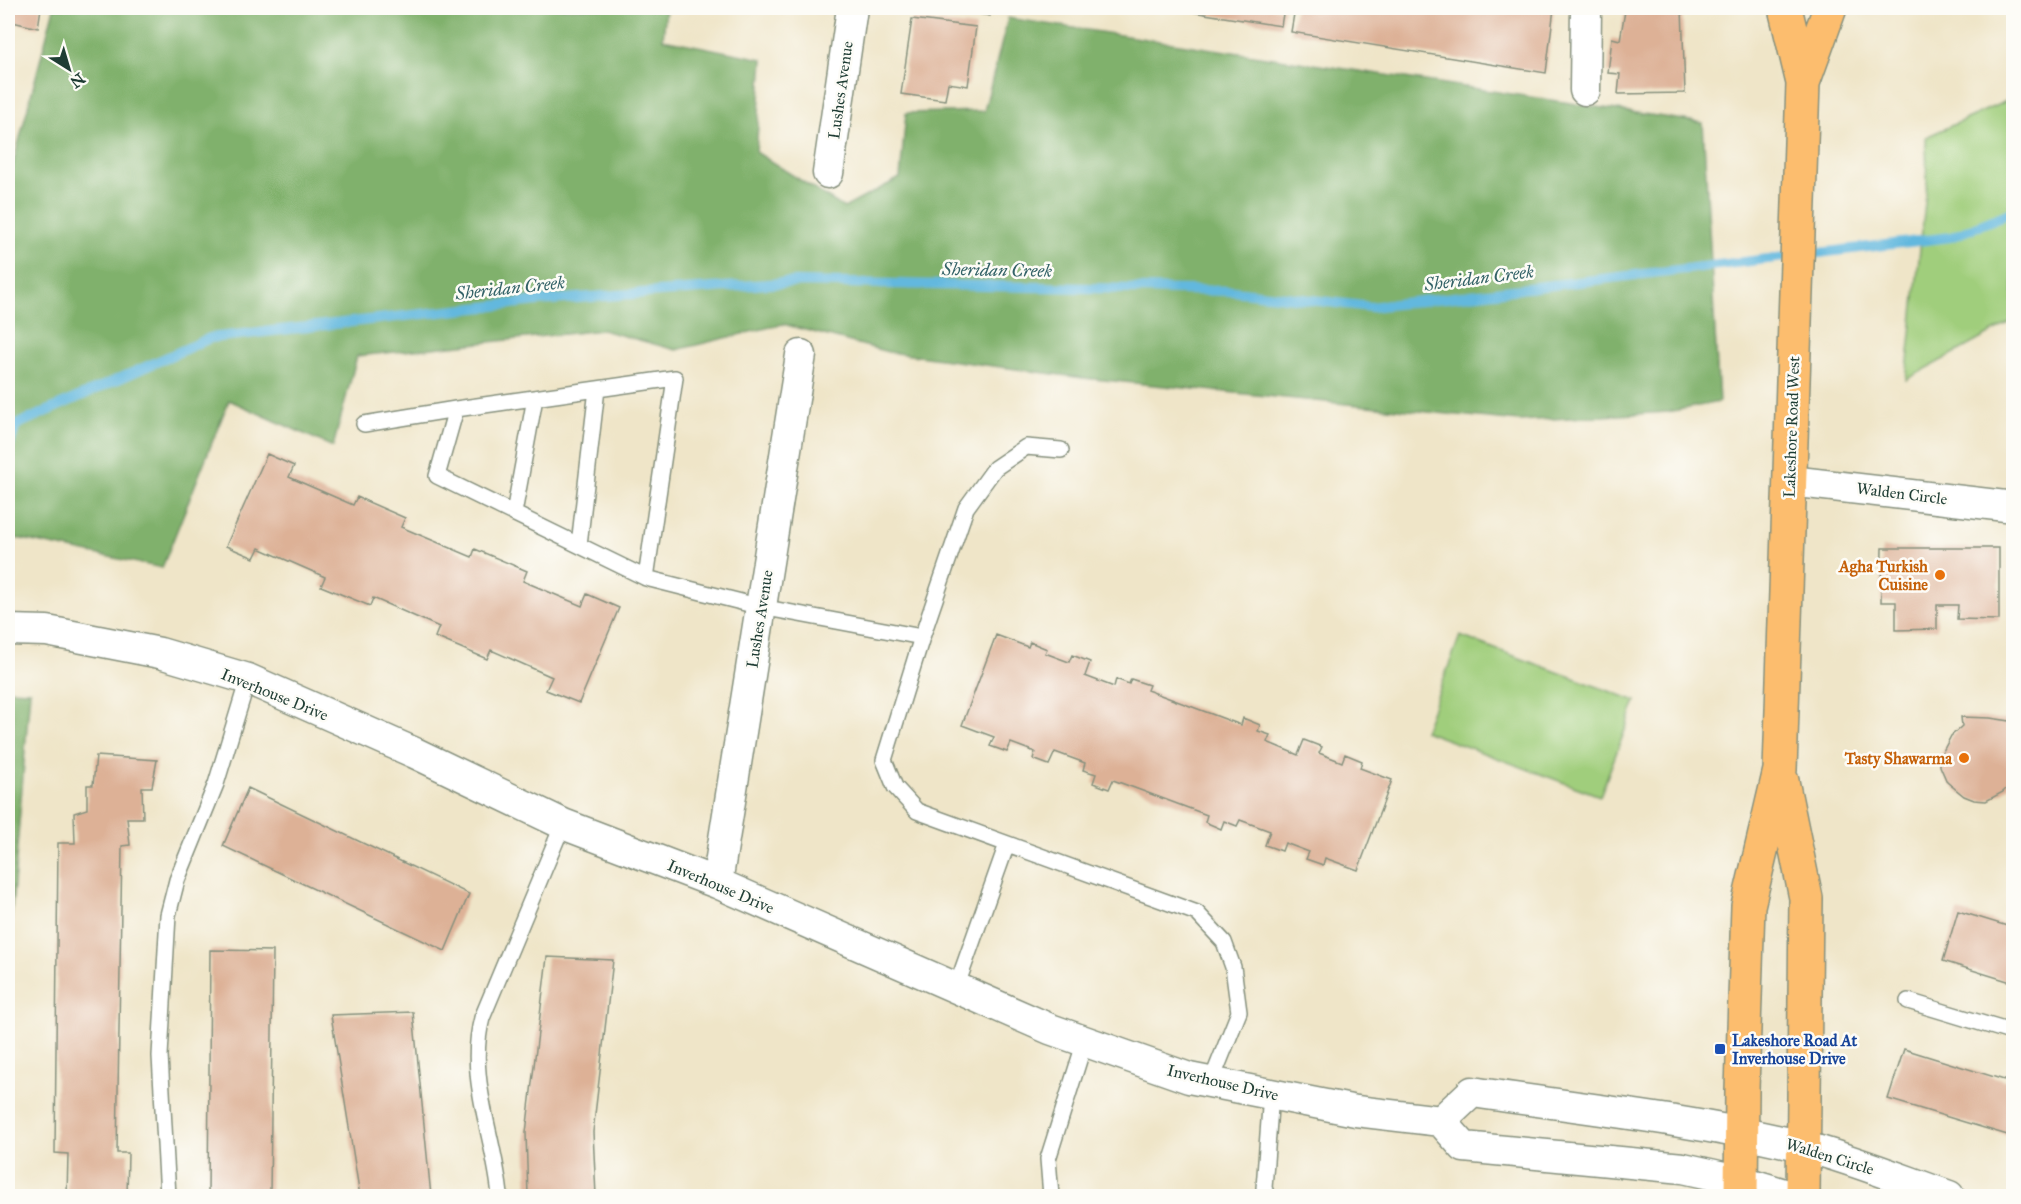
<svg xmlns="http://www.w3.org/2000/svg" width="2021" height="1204" font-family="'IM FELL Great Primer',serif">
<rect width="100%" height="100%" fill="#fdfcf7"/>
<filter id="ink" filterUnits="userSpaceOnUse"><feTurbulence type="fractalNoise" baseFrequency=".0167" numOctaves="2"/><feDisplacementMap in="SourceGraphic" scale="12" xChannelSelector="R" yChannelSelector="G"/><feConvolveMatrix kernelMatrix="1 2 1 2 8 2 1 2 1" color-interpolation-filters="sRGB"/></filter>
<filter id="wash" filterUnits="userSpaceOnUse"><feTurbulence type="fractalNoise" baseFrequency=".008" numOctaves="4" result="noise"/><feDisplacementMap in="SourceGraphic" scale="24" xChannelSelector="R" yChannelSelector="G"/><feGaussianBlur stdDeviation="1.35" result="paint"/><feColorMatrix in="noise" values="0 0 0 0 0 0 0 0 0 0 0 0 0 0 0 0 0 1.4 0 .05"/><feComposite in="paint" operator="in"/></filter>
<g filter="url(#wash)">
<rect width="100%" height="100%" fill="#efe5c8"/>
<path fill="#a0ce7c" stroke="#608658" stroke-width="1.5" d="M2013,98V321L1906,380L1927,184L1926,137Z
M1460,636L1636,701L1600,796L1424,731Z"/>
<path fill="#80b16c" stroke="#507750" stroke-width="1.5" d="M54,8H666L663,39L763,59L756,152L844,208L900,178L906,113L984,111L1008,18L1703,123L1719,402L1668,412L1519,421L1083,378L888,352L783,324L676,350L602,330L357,356L333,447L229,400L162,568L22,539L8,538V183Z
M8,690L30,691L8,956Z"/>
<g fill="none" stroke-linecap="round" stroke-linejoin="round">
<path stroke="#62b8de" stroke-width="10" d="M8,449L16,425L210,338L537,301L796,282L1233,291L1371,307L1951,237L2014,211"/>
</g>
<g id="blocks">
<path fill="#ddb196" d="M8,8H41L38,28L8,21Z
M941,8H991L990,16Z
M1167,8H1284L1281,26Z
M1295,8H1554L1546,73L1291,32Z
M1615,8H1682L1685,93L1618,94L1620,74L1608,73L1612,38L1620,40L1625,11Z
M912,19L976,27L968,86L948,83L945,100L901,94Z
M267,454L294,466L289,477L353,505L357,497L405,518L401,527L472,557L475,549L527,571L523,581L582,606L587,594L619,608L579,703L546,690L552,677L491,650L487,659L435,637L439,627L373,598L370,606L321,586L325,577L259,548L254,558L226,546Z
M1882,548H1999V620L1957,619L1958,605H1937V629L1896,630V602H1881Z
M996,635L1028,647L1030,642L1047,649L1045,653L1069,662L1072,655L1090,662L1085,676L1114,687L1116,679L1129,684L1131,679L1149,685L1147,690L1241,725L1243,718L1260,725L1258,731L1270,735L1267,742L1298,755L1304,740L1322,747L1319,753L1342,762L1345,754L1362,761L1360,768L1392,780L1358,870L1325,858L1323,865L1306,859L1309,852L1285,843L1282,851L1265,845L1270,831L1240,820L1237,826L1224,821L1221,829L1205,822L1207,815L1113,780L1109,789L1093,783L1096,774L1083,770L1085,763L1055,752L1049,765L1033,759L1035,752L1011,743L1007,752L990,746L994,737L962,725Z
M1961,717L1990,718L2010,721L2014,741V781L2003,792L1986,801L1974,800L1964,796L1947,782L1940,766V757L1951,736L1962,726Z
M96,756L157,760L152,787H142L143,818H127L130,845L122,846L117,1153H128L127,1196H67L68,1154L55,1153L58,843H75L74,813L87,809V785H93Z
M248,788L469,894L445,951L223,846Z
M1958,911L2014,928V983L1943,961Z
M210,950L273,951L270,1196H208Z
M547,957L613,960L593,1132L596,1196H528L526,1133Z
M413,1012L431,1196H360L331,1015Z
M1904,1049L2014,1083V1137L1888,1099Z"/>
</g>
</g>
<g filter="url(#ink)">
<use href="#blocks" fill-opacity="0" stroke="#87917e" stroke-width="1.5"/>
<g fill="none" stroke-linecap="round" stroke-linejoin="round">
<g stroke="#87917e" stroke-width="18">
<path id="lane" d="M364,424L456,409
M1061,450L1026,447L995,468L966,508L922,637L884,760L895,787L917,811L1197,913L1224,942L1233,967L1239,1012L1211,1082
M514,513L535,398
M579,545L597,389
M646,578L675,378L456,409L437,476L646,578L761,607L922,637
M956,988L1007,844
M1908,1001L2014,1033
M168,1196L160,1056L168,915L177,880L216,784L248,679
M500,1196C495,1137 466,1078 482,1018L563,824
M1051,1196L1048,1159L1085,1041
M1267,1196L1264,1188L1271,1094"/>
</g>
<g stroke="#87917e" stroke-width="33">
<path id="street" d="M1585,90L1586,8
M828,173L852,8
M1790,481L2014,507
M8,630L47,631L160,653L248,679L415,753L563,824L717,883L1050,1029L1189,1078L1356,1111L1441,1121L1464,1147L1683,1168L1742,1181L1791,1196
M717,883L801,355
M1441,1121L1472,1092C1582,1108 1694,1120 1802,1146C1852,1159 1901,1179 1949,1196"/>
</g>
<g stroke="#87917e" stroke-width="36">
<path id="primary" d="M1803,83L1830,8
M1782,781L1806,898L1803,1196
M1741,1196L1742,1090L1748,906L1780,770L1803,83L1785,8"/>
</g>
<use href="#lane" stroke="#fff" stroke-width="15"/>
<use href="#street" stroke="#fff" stroke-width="30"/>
<use href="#primary" stroke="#fcbd6e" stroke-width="33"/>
</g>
</g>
<g fill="#e8710a" stroke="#fdfcf7" stroke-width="2">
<circle cx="1940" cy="575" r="6"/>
<circle cx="1964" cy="758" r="6"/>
</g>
<rect fill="#1a4fb4" stroke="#fdfcf7" stroke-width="2" x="1714" y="1043" width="12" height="12" rx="3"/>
<g text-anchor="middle" stroke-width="5" stroke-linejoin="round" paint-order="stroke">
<g font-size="16" fill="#1f3d34" stroke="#fdfcf7">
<text transform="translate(840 90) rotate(-82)" y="6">Lushes Avenue</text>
<text transform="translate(1791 427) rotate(-88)" y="6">Lakeshore Road West</text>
<text transform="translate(1902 493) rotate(7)" y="6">Walden Circle</text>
<text transform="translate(759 619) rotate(-81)" y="6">Lushes Avenue</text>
<text transform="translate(275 694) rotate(22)" y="6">Inverhouse Drive</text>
<text transform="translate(721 886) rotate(23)" y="6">Inverhouse Drive</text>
<text transform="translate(1223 1082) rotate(13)" y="6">Inverhouse Drive</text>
<text transform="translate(1830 1156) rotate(17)" y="6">Walden Circle</text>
</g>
<g font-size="16" font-weight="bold" fill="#c56008" stroke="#fdfcf7" text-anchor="end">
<text x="1928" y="572">Agha Turkish<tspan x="1928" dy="18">Cuisine</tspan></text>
<text x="1952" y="764">Tasty Shawarma</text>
</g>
<g font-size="16" font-weight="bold" fill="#164399" stroke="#fdfcf7" text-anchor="start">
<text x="1732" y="1046">Lakeshore Road At<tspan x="1732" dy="18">Inverhouse Drive</tspan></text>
</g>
<g font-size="18" font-style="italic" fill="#336267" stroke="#fdfcf7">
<text transform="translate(997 270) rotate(1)" y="6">Sheridan Creek</text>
<text transform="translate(1479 278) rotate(-7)" y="6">Sheridan Creek</text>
<text transform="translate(510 288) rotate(-6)" y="6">Sheridan Creek</text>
</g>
</g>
<rect width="2021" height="1204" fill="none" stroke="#fdfcf7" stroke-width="30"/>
<g transform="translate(69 69) rotate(143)" stroke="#fdfcf7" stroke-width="4.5" paint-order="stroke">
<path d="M0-4.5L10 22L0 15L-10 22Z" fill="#1f3d34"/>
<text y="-9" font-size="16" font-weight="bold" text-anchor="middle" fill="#1f3d34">N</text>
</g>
</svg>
